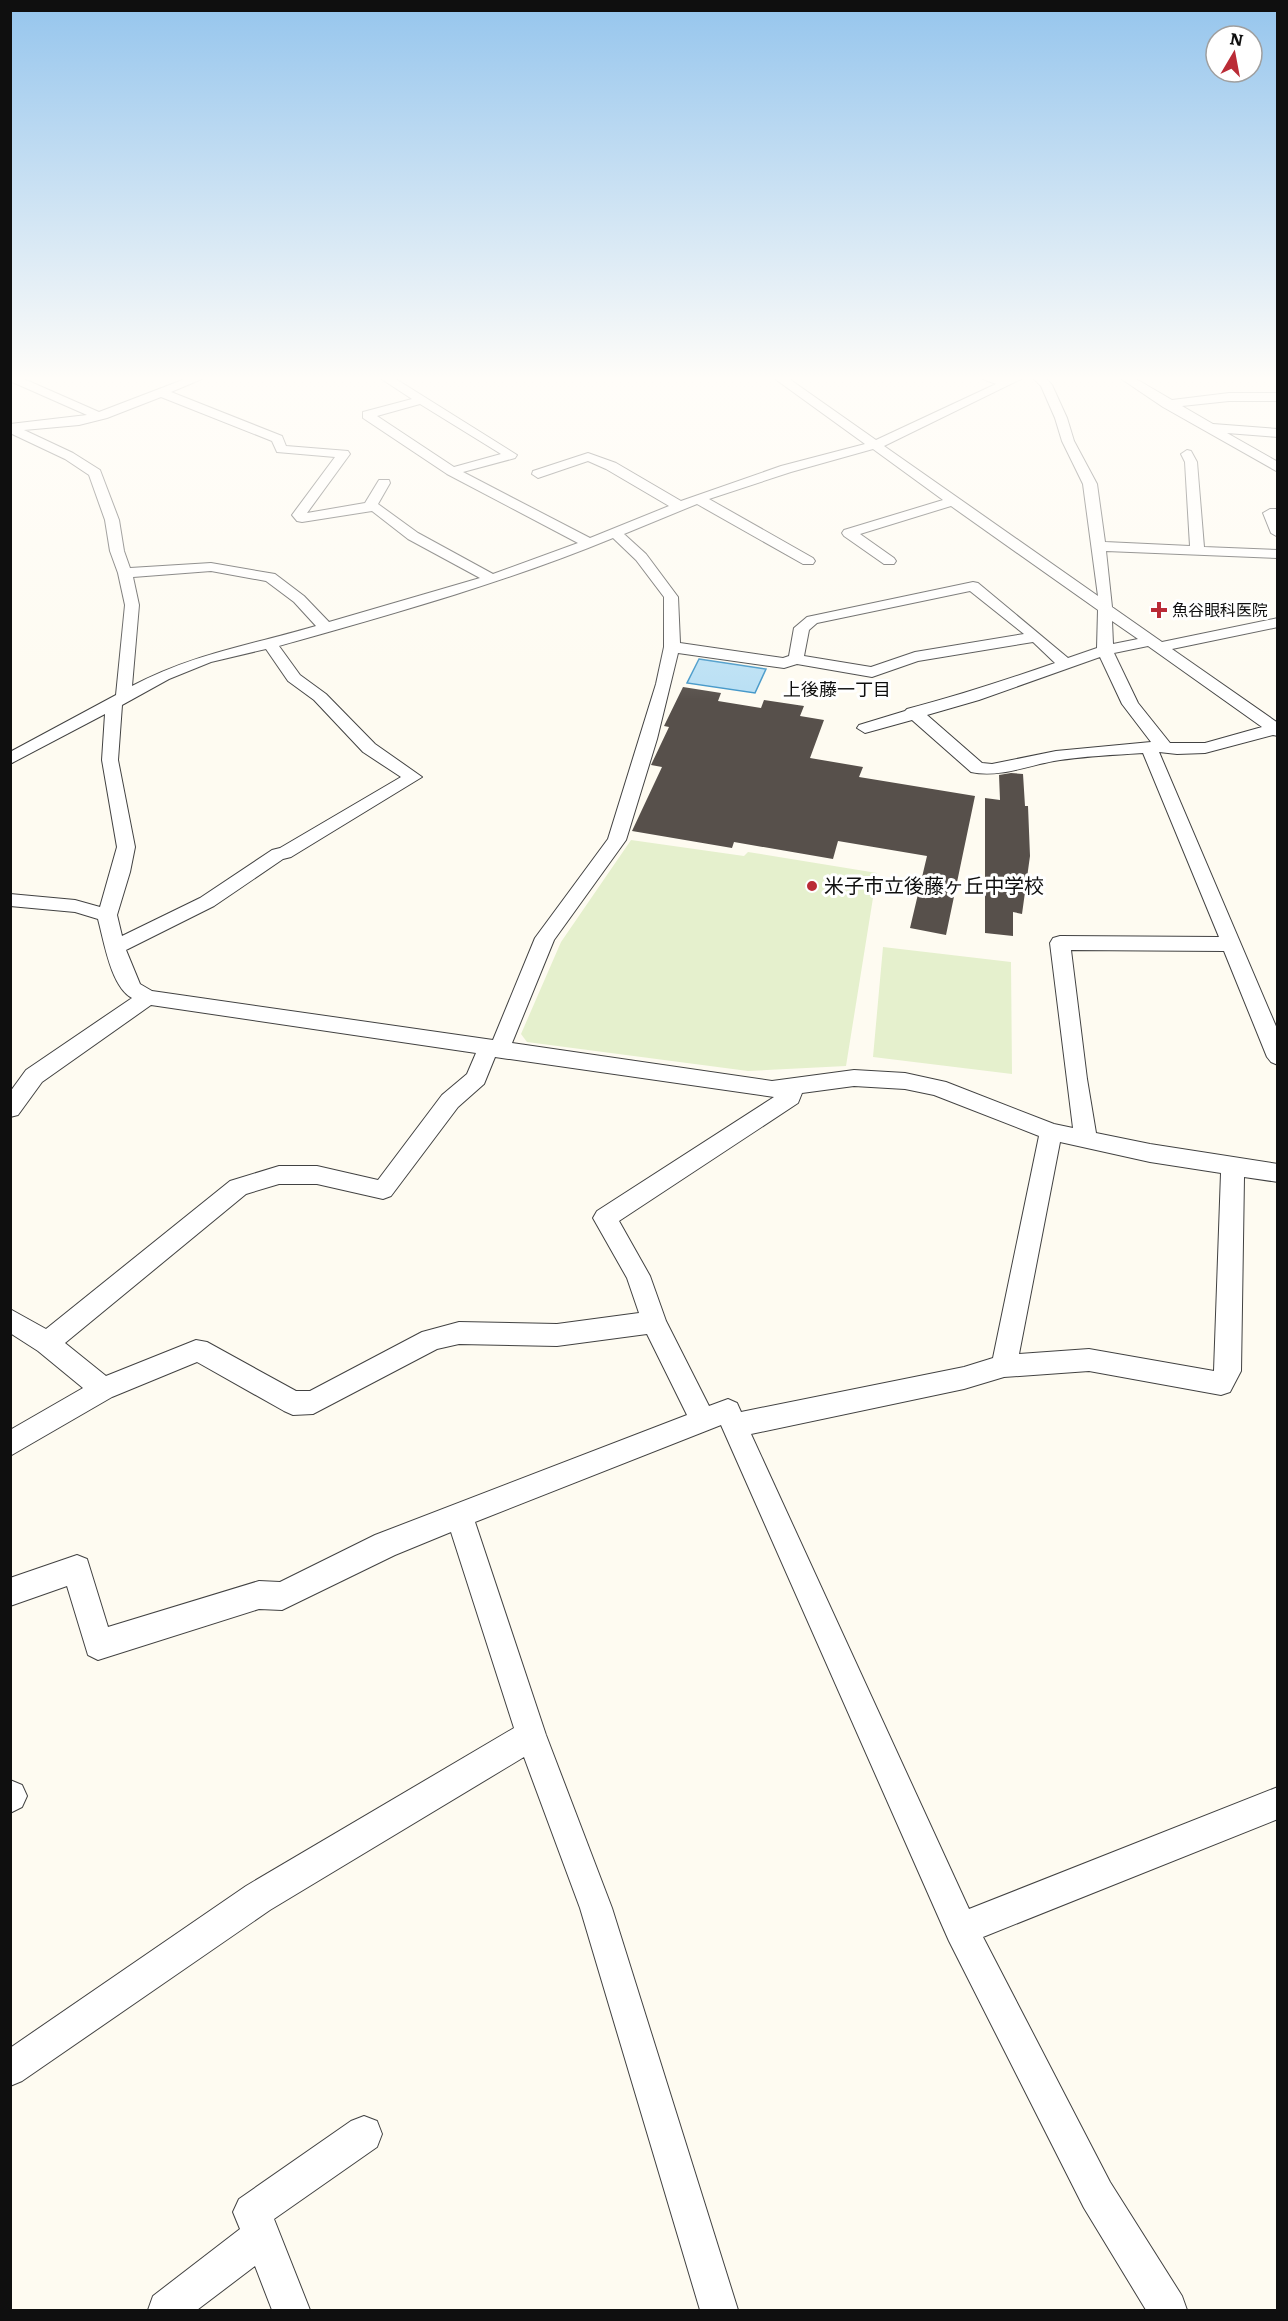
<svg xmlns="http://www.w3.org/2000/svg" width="1288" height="2321" font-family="Literata,'Noto Sans JP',serif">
<rect width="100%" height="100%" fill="#fefbf1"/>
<path fill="#e5f0cd" d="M631,840L744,856L748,852L877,873L846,1066L748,1071L527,1042L521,1034L561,942Z
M883,947L1011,962L1012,1074L873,1057Z"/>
<path fill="#b8dff4" stroke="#4196c8" stroke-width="1.5" d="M699,659L766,669L755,693L687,683Z"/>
<path fill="#57504b" d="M683,687L721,693L718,701L761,708L764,700L804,706L800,716L824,720L810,758L863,767L859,777L975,796L946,935L910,928L927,856L838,841L833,859L734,842L732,848L632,831L662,767L651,765L669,727L664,726Z
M1011,773L1023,774L1025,806H1028L1030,856L1022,914L1013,912V936L985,933V798L1000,800L999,775Z"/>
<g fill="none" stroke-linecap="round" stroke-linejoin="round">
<g stroke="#424242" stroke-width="2">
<path id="street" d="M10,376H17L99,412L193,376H209L171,392L282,436L286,446L348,451L350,454L307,513L365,503L379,480H389L390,483L378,504L418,533L493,574L578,543L447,474L363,418V412L412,399L377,376H391L517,455L515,458L463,472L590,538L669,506L606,469L588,461L538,478L532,474L533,471L588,453L616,463L681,501L781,466L865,444L771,376H785L876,440L996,384L975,376H994L1005,379L1012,376H1027L884,446L1098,596L1083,484L1062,441L1055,418L1041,386L1031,376H1044L1052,385L1067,418L1074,441L1097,484L1105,542L1190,546L1185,462L1181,454L1187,450L1191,451L1197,462L1204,547L1278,550V558L1106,551L1112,607L1162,642L1278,618V627L1172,649L1278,723V736L1273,735L1205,753L1177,754L1159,752L1278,1031V1065L1271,1062L1267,1057L1224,951L1071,950L1087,1079L1096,1133L1150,1144L1278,1164V1182L1244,1177L1241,1371L1230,1392L1221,1395L1089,1371L1004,1377L964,1389L751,1434L969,1909L1278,1787V1819L983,1937L1110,2182L1182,2296L1187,2310H1146L1084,2208L949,1941L721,1425L475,1522L546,1735L612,1908L738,2310H700L580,1908L524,1757L270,1910L22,2081L10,2086V2048L246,1886L514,1728L451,1532L395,1555L282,1610L259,1609L98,1660L88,1655L67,1586L10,1606V1578L77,1555L87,1559L108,1627L259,1581L280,1582L375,1535L687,1415L647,1334L557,1346L459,1344L437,1349L313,1414L293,1415L284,1411L197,1362L112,1397L10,1456V1430L83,1388L38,1351L10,1333V1309L46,1329L230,1181L279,1166H317L378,1180L442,1095L467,1074L476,1053L151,1005L42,1082L18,1115L10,1117V1092L26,1070L132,998C111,987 104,941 98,919L75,912L10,906V894L75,900L100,907L117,847L102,760L105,714L10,764V752L116,695L125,605L118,573L110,551L105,520L89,475L65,459L10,433V424L87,415L10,381ZM161,397L272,441L277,452L335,457L292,515L297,521L302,522L372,511L408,539L480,578L329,622L304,596L275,574L211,563L130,568L124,551L119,520L100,470L73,453L24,430L79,425L107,418ZM420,404L501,454L454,467L377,416ZM873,449L943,500L844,530L842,533L844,536L884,564H894L896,561L894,558L860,534L951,506L1098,610L1097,648L1068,658L978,583L973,582L807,617L794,628L789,656L783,658L680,643L678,597L646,554L624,534L697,504L803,564H813L815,561L813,558L709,499L791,472ZM613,538L636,560L664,597V647L656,684L608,839L535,938L493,1040L152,991L140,984L126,950L214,906L283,859L291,857L422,777L375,744L326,694L300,675L279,646C392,614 504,583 613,538ZM211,571L266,581L294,602L316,626C251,645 192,654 132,686L139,605L133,577ZM970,591L1024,634L915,652L871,667L804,656L809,630L817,623ZM1112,621L1138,639L1113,644ZM1033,642L1055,663C1006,680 957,696 907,709L905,711L859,725L857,728L865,733L912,720L971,772C998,778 1027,766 1054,761C1083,756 1114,755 1143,753L1219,937L1060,936L1053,938L1050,943L1073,1128L1054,1124L946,1082L905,1073L854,1070L772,1081L512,1043L554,940L626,840L657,739L678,653L784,668L797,664L872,677L918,661ZM1148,646L1262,727L1205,743H1170L1138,703L1114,653ZM266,649L288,681L314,700L363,752L401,777L280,848L272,850L200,898L122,936L117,915L130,872L135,847L118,760L122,705L169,679L211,662ZM1100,657L1122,704L1151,742L1056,751L992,764L982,763L927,715L979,700ZM495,1057L774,1097L597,1211L593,1218L627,1278L639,1313L557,1324L459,1322L422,1332L310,1391H296L207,1342L196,1340L106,1376L65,1343L246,1194L279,1184H317L383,1199L391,1196L458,1107L484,1084ZM854,1086L905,1089L934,1095L1039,1136L993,1358L964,1367L741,1412L737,1403L728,1399L709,1406L666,1321L650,1276L619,1221L798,1103L802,1093ZM1060,1142L1150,1162L1221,1173L1214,1371L1089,1349L1019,1354Z
M1117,376H1131L1172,400L1229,393H1278V401H1229L1182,406L1213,424L1278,429V437L1227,433L1278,462V472L1163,407Z
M1270,509H1278V537L1271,533L1263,513Z
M10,1780L22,1785L27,1796L22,1807L10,1813Z
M364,2116L377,2121L382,2134L377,2147L274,2219L310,2310H272L255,2266L197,2310H148L153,2296L240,2229L233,2212L239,2199L351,2121Z"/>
</g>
<use href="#street" fill="#fff" fill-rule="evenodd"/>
</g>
<linearGradient id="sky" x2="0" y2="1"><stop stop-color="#95c5ed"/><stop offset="0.54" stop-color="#fffdf9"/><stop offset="1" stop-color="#fffdf9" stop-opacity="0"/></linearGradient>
<rect width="1288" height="701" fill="url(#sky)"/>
<g fill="#ba2b36" stroke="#fff" stroke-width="2">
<path d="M1156 601h6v6h6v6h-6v6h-6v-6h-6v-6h6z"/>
<circle cx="812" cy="886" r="6"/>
</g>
<g text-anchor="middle" stroke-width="6" stroke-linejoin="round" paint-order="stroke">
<g font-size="16" fill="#0f0f0f" stroke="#fff" text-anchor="start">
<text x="1172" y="616">魚谷眼科医院</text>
</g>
<g font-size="18" fill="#0f0f0f" stroke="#fff">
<text x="837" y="696">上後藤一丁目</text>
</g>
<g font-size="20" fill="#0f0f0f" stroke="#fff" text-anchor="start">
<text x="824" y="893">米子市立後藤ヶ丘中学校</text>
</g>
</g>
<rect width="1288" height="2321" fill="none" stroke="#0f0f0f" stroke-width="24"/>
<g transform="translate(1234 54) rotate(10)"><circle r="28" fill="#ffffff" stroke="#9f9f9f" stroke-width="1.5"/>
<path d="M0-4.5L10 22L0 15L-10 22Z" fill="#ba2b36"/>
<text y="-9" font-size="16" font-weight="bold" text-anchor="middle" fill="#0f0f0f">N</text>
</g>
</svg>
